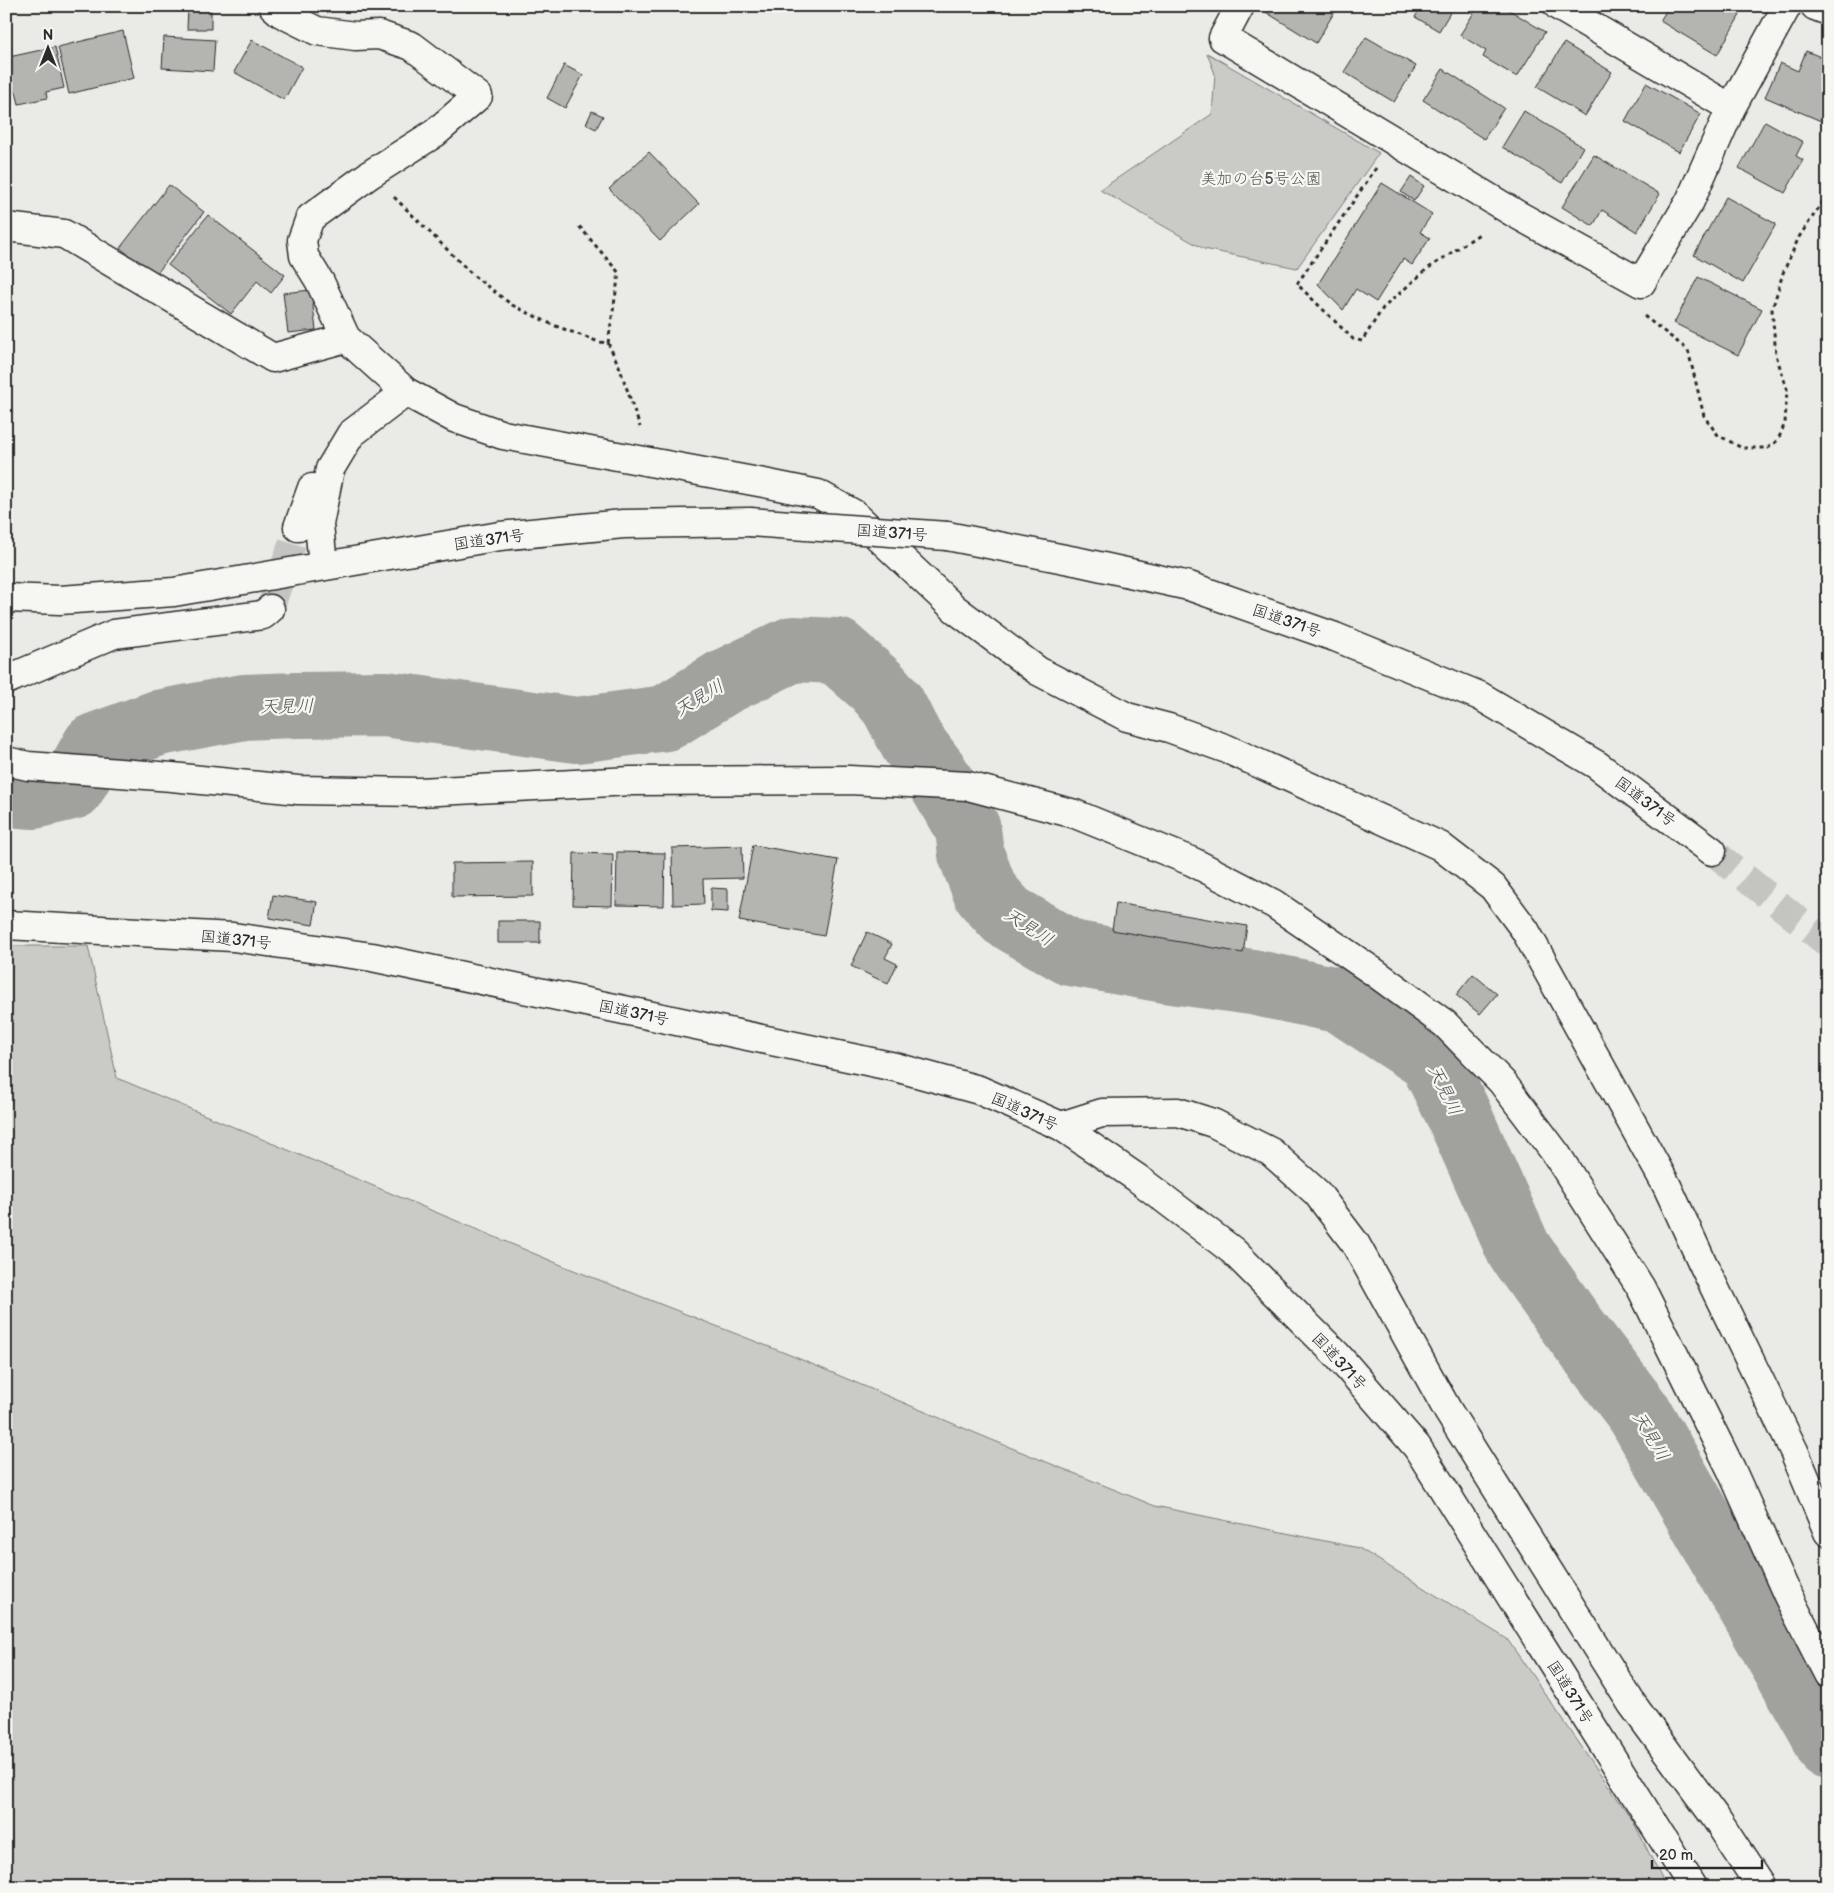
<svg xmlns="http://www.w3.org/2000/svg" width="1834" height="1893" font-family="'Balsamiq Sans','Klee One',sans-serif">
<rect width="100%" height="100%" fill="#eaeae6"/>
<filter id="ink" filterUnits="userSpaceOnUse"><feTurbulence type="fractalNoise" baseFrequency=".02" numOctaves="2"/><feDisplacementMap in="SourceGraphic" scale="10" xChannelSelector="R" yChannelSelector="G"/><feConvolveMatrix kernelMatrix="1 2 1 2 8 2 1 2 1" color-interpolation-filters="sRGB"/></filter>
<g filter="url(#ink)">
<path fill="#cacac7" stroke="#7a7a79" d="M1207,53L1379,153L1297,268L1204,249L1100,190L1212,114L1215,74Z
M6,946H88L117,1078L566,1267L795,1357L992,1440L1155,1506L1359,1548L1507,1639L1633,1821L1666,1887H6Z"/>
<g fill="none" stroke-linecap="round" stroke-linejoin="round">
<path stroke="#a1a19e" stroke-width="66" d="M6,794L34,796L72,787L95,746L158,723L244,707L297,705L385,704L577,730L666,718L724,682L793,649L837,651L878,687L893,705L912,742L935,772L968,829L971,854L986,893L1007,916L1071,953L1165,970L1252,982L1342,1001L1431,1059L1456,1109L1519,1250L1566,1317L1639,1413L1820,1727L1828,1746"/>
</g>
<path fill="#b4b4b1" stroke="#2b2b2b" d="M1267,6H1338L1316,43L1264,11Z
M1419,6H1454L1439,31L1415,17L1421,8Z
M1478,6H1503L1545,32L1517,77L1483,57L1486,51L1460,35Z
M1669,6H1726L1740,15L1717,55L1660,21Z
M188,7L211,8V29H187Z
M123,31L134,78L69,94L58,47Z
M164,37L215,40L213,71L162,68Z
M1366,37L1416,66L1394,102L1344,72Z
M252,40L302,67L284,100L234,72Z
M1564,43L1612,72L1585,116L1537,87Z
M55,47L64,88L46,92L47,98L19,104L16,92L6,94V73L12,72L9,57Z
M1806,51L1828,60V124L1765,97L1780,63L1798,71Z
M564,65L583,75L565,108L547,98Z
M1443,69L1504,108L1484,139L1423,100Z
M1646,83L1701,114L1679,152L1625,121Z
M592,111L603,116L596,129L586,124Z
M1524,111L1583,147L1562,183L1502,147Z
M1765,121L1803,142L1796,156L1803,160L1785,193L1739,168Z
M649,152L699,204L660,241L609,189Z
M1594,155L1660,194L1637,232L1602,210L1593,226L1562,207Z
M1411,177L1424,186L1414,201L1401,192Z
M1382,183L1432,214L1420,232L1430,238L1412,265L1403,259L1376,302L1356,289L1343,310L1318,284Z
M169,185L204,212L155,276L120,248Z
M1726,197L1776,224L1743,283L1694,255Z
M208,215L285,275L271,293L257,281L231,314L168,265Z
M1698,277L1762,309L1738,355L1674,323Z
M311,290L316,330L288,333L283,293Z
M753,845L838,860L824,936L739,921Z
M742,846L743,878L703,879L704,904L673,905L672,848Z
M617,852L665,853L664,906L616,905Z
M574,853L613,854L612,906L573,905Z
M533,862V896L452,897V863Z
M711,888L728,889V912L711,911Z
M273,895L317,902L313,925L269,918Z
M1116,903L1247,926L1243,953L1112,930Z
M498,921H540V943H498Z
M867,932L892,944L885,958L897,964L888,984L851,966Z
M1473,974L1497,994L1480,1014L1456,995Z"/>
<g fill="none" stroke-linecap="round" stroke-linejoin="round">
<path stroke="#c4c4c1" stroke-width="28" stroke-dasharray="28 14" stroke-linecap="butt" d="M270,609L298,527"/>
<path stroke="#c4c4c1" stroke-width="28" stroke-dasharray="28 14" stroke-linecap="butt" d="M1712,851L1828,944"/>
<g stroke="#2b2b2b" stroke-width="31">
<path id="minor" d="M273,6L281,13L317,31L355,36L379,35L412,46L478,96L435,133L369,175L310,218L302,240L304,256L320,282L346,338L406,392L454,418L503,435L764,483L818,494L854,514L955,609L1038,671L1127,717L1169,728L1227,749L1440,846L1493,887L1525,930L1667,1186L1702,1262L1794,1451L1828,1532
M1240,6L1223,38L1516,214L1641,283L1690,201L1731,108L1787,6
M1558,6L1731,108
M1815,6L1828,11
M6,227L64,234L273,358L346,338
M298,527L312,488
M323,566L319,524L330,469L351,434L406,392
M6,680L114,634L263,615L270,609
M6,761L28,766L172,777L298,790L419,792L631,781L849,780L968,786L1075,814L1193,862L1274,904L1374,972L1445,1024L1502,1082L1557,1155L1641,1288L1731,1469L1788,1596L1828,1674
M1061,1126L1102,1113L1178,1112L1213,1123L1271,1152L1317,1193L1355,1243L1448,1411L1632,1704L1715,1817L1761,1887"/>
</g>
<g stroke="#2b2b2b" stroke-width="31">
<path id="highway" d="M947,536L1080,562L1189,586L1335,637L1480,696L1597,765L1712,851
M6,598L60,600L174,592L500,536L623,524L750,522
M6,925L233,937L372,957L895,1067L979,1090L1061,1126L1137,1178L1233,1251L1337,1355L1417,1447L1693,1887"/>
</g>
<path stroke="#2b2b2b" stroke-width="3" stroke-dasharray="4 4" stroke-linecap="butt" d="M1376,168L1297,284L1353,339L1362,341L1383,308L1427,269L1481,233
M394,197L474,276L512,305L553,325L599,342L608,343L619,273L579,226
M1644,316L1688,350L1704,416L1718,435L1742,448H1768L1778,440L1785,423L1787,389L1776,355L1772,310L1783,273L1799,237L1828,194
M608,343L619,366L640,427"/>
<use href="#minor" stroke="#f6f6f2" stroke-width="28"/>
<use href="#highway" stroke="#f6f6f2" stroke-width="28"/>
<g stroke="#2b2b2b" stroke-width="31" stroke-linecap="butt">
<path id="highway-bridge" d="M750,522L947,536"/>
</g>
<use href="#highway-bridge" stroke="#f6f6f2" stroke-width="28"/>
</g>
</g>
<g text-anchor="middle" stroke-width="4.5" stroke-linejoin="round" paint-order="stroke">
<g font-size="16" fill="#535352" stroke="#f6f6f2">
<text x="1261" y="184">美加の台5号公園</text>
</g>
<g font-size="16" fill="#2b2b2b" stroke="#f6f6f2">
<text transform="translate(892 532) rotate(4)" y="6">国道371号</text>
<text transform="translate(489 539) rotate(-8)" y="6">国道371号</text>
<text transform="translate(1287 620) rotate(19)" y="6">国道371号</text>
<text transform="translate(1646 801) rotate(37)" y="6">国道371号</text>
<text transform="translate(236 939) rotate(6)" y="6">国道371号</text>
<text transform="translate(634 1012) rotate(12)" y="6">国道371号</text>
<text transform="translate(1025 1111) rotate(24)" y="6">国道371号</text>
<text transform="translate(1340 1361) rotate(47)" y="6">国道371号</text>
<text transform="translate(1571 1692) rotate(58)" y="6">国道371号</text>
</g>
<g font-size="18" font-style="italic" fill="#545453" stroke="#f6f6f2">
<text transform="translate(699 698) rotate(-31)" y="6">天見川</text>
<text transform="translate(287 706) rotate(-1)" y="6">天見川</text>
<text transform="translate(1029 927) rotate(33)" y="6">天見川</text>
<text transform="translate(1445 1090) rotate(64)" y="6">天見川</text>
<text transform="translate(1651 1436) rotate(59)" y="6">天見川</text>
</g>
</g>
<rect width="1834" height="1893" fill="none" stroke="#f6f6f2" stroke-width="25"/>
<rect x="12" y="12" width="1809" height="1868" fill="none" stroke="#2b2b2b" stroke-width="2" filter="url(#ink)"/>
<g transform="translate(48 48)" stroke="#f6f6f2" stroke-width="4" paint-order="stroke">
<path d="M0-4L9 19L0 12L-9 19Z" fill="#2b2b2b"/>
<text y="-8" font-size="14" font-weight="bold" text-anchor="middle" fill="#2b2b2b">N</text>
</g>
<path d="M1652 1860v8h110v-8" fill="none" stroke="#2b2b2b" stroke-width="2.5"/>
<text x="1659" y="1860" font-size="15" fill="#2b2b2b" stroke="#f6f6f2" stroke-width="4" paint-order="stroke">20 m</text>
</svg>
